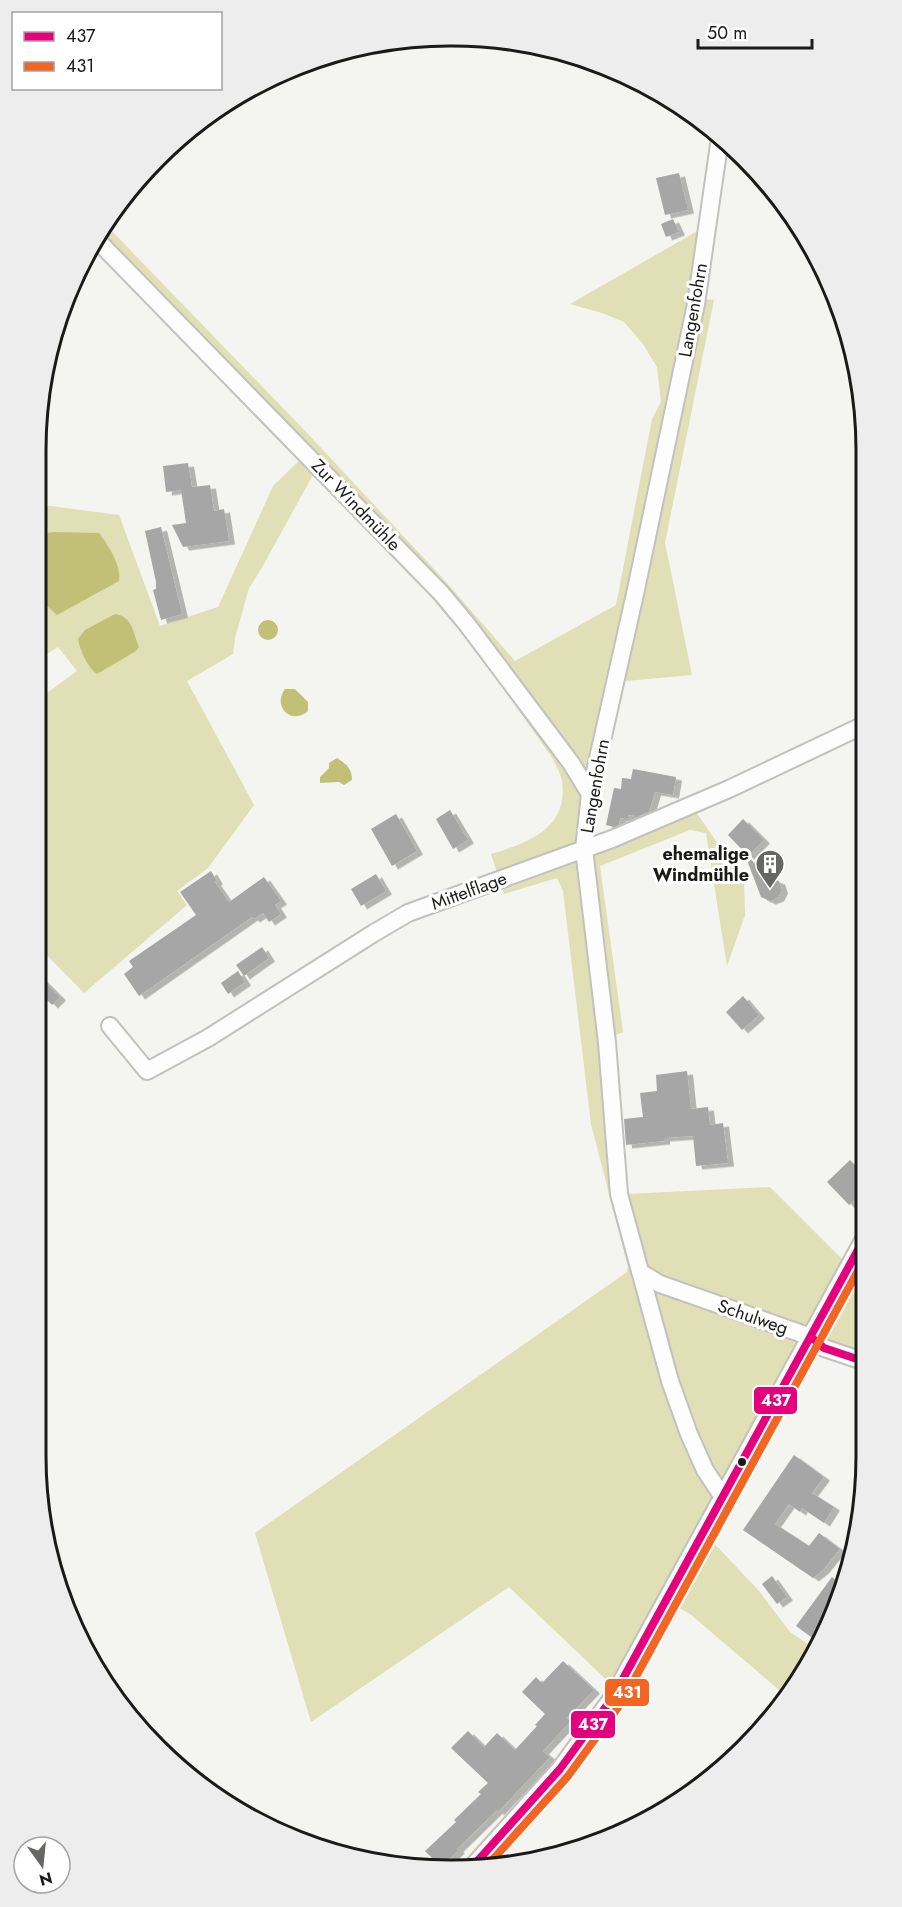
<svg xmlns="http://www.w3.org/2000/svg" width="902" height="1907" font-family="Jost,sans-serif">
<defs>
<filter id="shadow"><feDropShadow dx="6" dy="3.5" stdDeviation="0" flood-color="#0004"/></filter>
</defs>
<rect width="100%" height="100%" fill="#f4f4f0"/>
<path fill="#e0dfb5" d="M104,223L309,435L446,582L515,661L616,605L652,419L661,402L657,367L643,344L624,322L602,313L570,304L701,229L692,298L714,300L665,543L692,675L625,681L592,828V850L694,809L744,882L745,915L727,966L706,833L690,830L600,866L623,1032L613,1036L627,1194L770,1187L853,1270L865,1266L866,1370L808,1349L709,1538L759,1591L790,1632L814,1648L785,1695L690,1614L674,1605C656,1643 638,1684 615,1719C588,1759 556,1798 524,1834L516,1821L615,1688L509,1587L311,1722L255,1533L627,1272L628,1267L591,1124L563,891L557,878L504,894L491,854C528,843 569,828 562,781C561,774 556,766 553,759L472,644L403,565L314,473L260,571L249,588L235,638L233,654L187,681L254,805L208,868L177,891L187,905L84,993L36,944V701L77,671L58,647L36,661V504L119,515L160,626L218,607L273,486L300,460L226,385L239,378L100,232Z"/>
<path fill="#c2c076" d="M55,532L99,533C108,545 122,566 119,581L57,615L36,596V534Z
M115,614C132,616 133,632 139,647L136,651L97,674C87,667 80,650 78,639L85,630Z
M258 630a10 10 0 1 1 20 0a10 10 0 1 1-20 0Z
M285,689H295L308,702V711C291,726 272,706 285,689Z
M337,758C346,764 352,768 352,780L344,785L339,782L320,783V777L329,768V763Z"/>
<path fill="#a5a6a5" filter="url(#shadow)" d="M679,173L688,210L665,215L656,178Z
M673,219L679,232L666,237L661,224Z
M188,463L192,487L210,485L214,511L224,509L229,541L183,547L172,525L186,523L181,490L166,492L163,466Z
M161,527L182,614L161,620L153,590L156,589V582L145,531Z
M633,769L676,777L673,795L655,792L649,812L638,816L628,815V819L620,818L619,825L614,827L606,825L614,788L621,789L622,778L631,779Z
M450,810L468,840L453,849L436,819Z
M396,814L417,851L392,866L371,829Z
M743,819L764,840L748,856L728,835Z
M750,858L766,879L770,878L779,881L782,890L778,898L770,901L761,897L747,860Z
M211,871L217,881L215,882L229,902L264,877L281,901L275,905L281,914L269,922L263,913L254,919L252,917L139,996L124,974L133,967L129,961L196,915L180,892Z
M376,874L386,891L361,906L351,889Z
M262,947L269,958L244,976L236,965Z
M238,971L245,982L228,994L221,983Z
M36,973L60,997L52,1005L36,989Z
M743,996L759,1015L742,1030L726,1012Z
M687,1071L691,1109L708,1107L710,1125L723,1123L728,1163L696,1166L693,1136L664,1138V1141L626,1145L624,1119L643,1117L640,1093L657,1091L656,1075Z
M850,1160L858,1168L865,1160V1191L849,1205L827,1182Z
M794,1455L824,1477L812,1493L834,1507L824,1523L802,1508L800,1512L789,1504L775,1524L809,1546L819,1533L840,1549L823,1570L813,1578L743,1530Z
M772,1576L787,1597L777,1604L762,1584Z
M832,1577L843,1586L835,1614L818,1642L796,1626Z
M563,1661L594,1690L567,1718L571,1721L543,1751L550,1757L498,1812L497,1810L457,1849L459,1850L443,1865H439L425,1851L456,1822L454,1820L481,1794L478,1792L488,1783L451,1748L468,1731L484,1747L497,1733L515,1750L537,1726L535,1725L545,1714L522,1692L536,1677L542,1683Z"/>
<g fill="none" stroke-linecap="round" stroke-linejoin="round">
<g stroke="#c1c1be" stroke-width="20">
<path id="street" d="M720,138L696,304L635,594L590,794L584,849L607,1043L619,1194L670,1381L689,1434L705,1470L723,1497
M96,239L441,593L466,623L571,763L590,794
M110,1026L147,1071L208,1038L374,933L408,913L612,839L729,789L864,725
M640,1272L660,1284L811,1337L824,1348L866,1362
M473,1866L560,1769L613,1697L865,1237"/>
</g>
<use href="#street" stroke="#fdfdfd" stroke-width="16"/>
<g stroke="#fff" stroke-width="12">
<path id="bus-1" d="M811,1337L824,1348L866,1362
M473,1866L560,1769L613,1697L865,1237"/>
</g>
<g stroke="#fff" stroke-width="12">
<path id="bus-2" d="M486,1867L568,1776L622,1702L865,1258"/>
</g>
<use href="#bus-1" stroke="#e5007d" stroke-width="8"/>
<use href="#bus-2" stroke="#f26522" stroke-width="8"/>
</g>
<defs>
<g id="building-pin" transform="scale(1.5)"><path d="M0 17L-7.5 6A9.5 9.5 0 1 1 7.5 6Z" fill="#666664" stroke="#fff"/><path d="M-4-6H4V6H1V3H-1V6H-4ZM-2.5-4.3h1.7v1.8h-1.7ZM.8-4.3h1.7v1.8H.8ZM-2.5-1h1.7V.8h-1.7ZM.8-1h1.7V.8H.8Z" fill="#fff"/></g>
</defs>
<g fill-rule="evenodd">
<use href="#building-pin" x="770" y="864"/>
</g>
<circle fill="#1a1a18" stroke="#fff" stroke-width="2" cx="742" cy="1462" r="5"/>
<g text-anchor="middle" stroke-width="6" stroke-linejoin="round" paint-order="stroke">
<g font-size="18" fill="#1a1a18" stroke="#fff">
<text transform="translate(693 310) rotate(-80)" y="6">Langenfohrn</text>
<text transform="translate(356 505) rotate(46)" y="6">Zur Windmühle</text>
<text transform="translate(595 786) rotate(-80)" y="6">Langenfohrn</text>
<text transform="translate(469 891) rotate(-20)" y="6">Mittelflage</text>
<text transform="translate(753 1317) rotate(19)" y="6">Schulweg</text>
</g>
<g font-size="18" font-weight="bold" fill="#1a1a18" stroke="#fff" text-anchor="end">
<text x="749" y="860">ehemalige<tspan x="749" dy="21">Windmühle</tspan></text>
</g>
</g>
<path d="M0 0H902V1907H0ZM450 46H452A404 404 0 0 1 856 450V1456A404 404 0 0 1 452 1860H450A404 404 0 0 1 46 1456V450A404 404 0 0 1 450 46Z" fill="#ededed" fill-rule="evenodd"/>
<path fill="none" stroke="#1a1a18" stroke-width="3" d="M450 46H452A404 404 0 0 1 856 450V1456A404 404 0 0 1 452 1860H450A404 404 0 0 1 46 1456V450A404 404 0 0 1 450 46Z"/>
<g stroke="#fff" stroke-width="2">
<rect x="753" y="1386" width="45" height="29" rx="6" fill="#e5007d"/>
<rect x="604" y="1678" width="46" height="29" rx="6" fill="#f26522"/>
<rect x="570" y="1710" width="46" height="29" rx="6" fill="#e5007d"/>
</g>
<g font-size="16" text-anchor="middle" font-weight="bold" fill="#fff">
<text x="776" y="1406">437</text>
<text x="627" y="1698">431</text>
<text x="593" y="1730">437</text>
</g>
<rect x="12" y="12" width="210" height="78" fill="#ffffff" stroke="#a3a3a3" stroke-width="1.5"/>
<rect x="24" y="32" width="30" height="9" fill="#e5007d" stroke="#a3a3a3" stroke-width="1.5"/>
<text x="66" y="42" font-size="18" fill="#1a1a18">437</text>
<rect x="24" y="62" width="30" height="9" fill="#f26522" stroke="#a3a3a3" stroke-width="1.5"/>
<text x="66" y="72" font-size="18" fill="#1a1a18">431</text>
<g transform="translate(42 1865) rotate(165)"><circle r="28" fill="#ffffff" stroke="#a3a3a3" stroke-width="1.5"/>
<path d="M0-4.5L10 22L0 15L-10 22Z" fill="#666664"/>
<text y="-9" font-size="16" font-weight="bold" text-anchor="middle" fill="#1a1a18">N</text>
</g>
<path d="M698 39v9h114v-9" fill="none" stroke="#1a1a18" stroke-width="3"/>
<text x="707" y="39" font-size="18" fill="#1a1a18" stroke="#ffffff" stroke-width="4.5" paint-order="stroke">50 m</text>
</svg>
